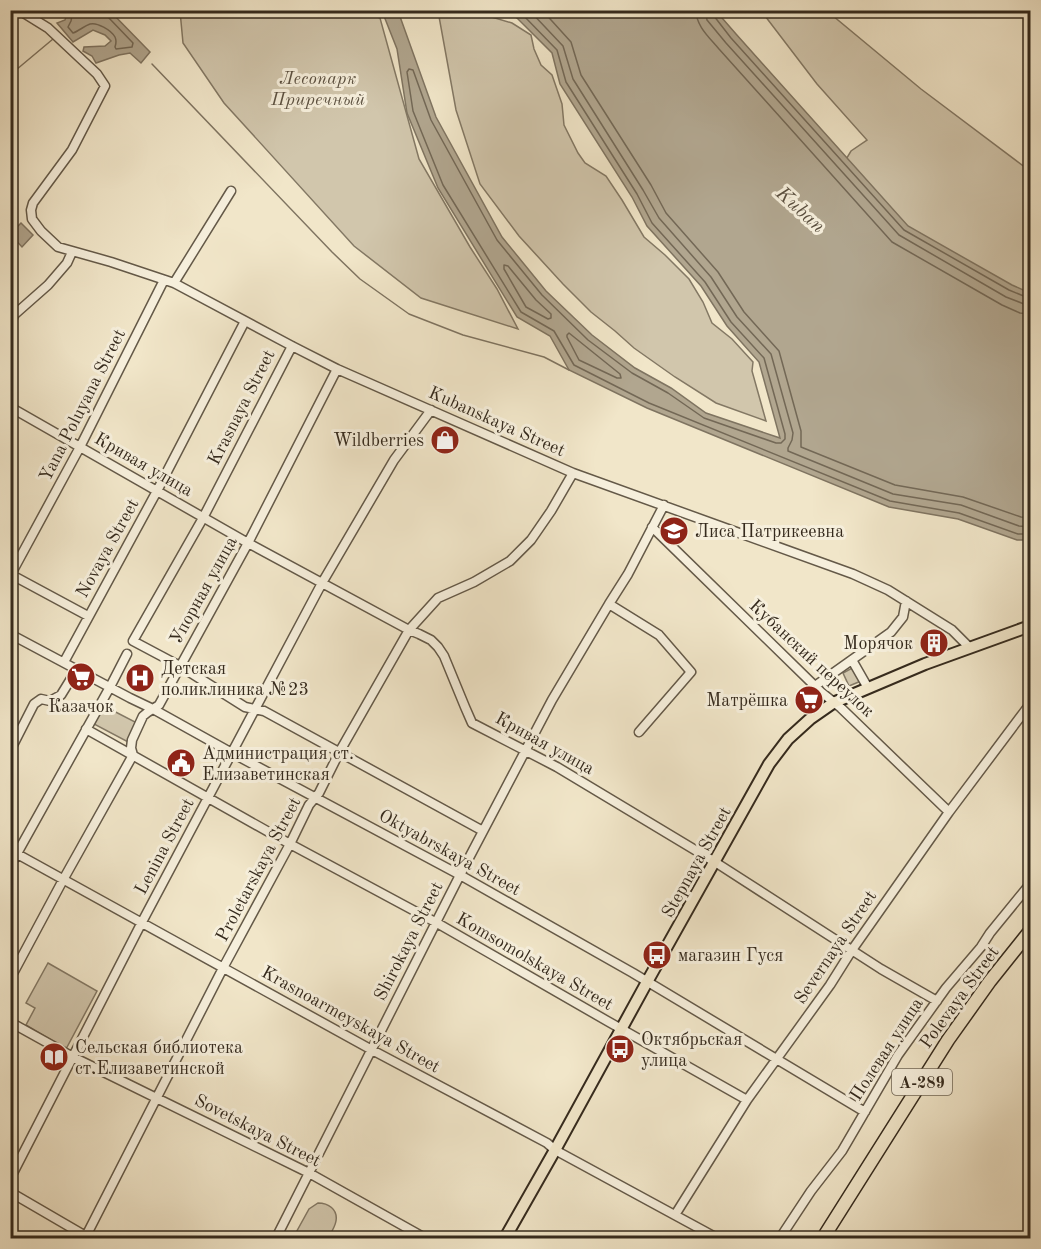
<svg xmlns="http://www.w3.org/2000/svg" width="1041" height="1249" font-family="'Old Standard TT',serif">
<rect width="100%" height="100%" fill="#f1e6c9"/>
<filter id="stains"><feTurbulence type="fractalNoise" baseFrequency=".00333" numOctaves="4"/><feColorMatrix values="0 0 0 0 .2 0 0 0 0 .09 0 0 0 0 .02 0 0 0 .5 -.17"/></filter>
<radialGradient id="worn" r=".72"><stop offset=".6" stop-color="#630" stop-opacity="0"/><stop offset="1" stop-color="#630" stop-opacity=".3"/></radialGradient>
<path fill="#d1c6ac" stroke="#837864" stroke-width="1.5" d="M764,10L827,11L921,89L1030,171V305L909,235L842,166L851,151L867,140L817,84L762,12Z
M365,11V13L380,18L419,159L470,247L497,289L518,329L421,298L354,246L224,103L183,43L180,11Z
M438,11H476L485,15L512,23L531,35L534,49L541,65L552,75L562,104L564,125L578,153L585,163L606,176L622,200L644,237L665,255L689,279L703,302L712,323L732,339L753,362L752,371L766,421L716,403L675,377L634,348L615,331L591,312L563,284L519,236L480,184L456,110Z
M854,667L861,681L849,686L843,673Z
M104,706L139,724L130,743L94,724Z
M48,963L97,991L66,1049L26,1025L35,1008L26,1003Z
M318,1203C328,1203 338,1209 336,1221C335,1227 331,1233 328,1238H293L309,1209Z"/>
<path fill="#b1a68f" stroke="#7f7461" stroke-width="1.5" d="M68,11H110L150,52L141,63L130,53L119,55L96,63L92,56L83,51L84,47L105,46L111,41L105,35L93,30L73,42L57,23L65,20Z
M382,11H398L436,117L502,237L546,291L592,335L635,368L671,388L706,413L780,438L759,362L727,326L701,286L647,226L632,197L560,84L552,53L517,18L505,11H716L736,34L908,226L1012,285L1030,293V540H1017L958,519L889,507L647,408L569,370L550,336L517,317L438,188L407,113L397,49Z
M21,223L33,235L22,247L10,234Z"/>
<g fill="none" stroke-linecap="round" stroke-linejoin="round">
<path stroke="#736856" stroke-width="1.5" d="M73,10L71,21L68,27L73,33C79,31 84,26 90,24C97,22 111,30 115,37C117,41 116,43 115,47L116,49L132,47L133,43L108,17L106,10
M517,10L522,14L557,50L566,82L637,194L652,223L705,282L731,322L764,358L785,434V439L781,443H776L704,418L668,393L632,373L588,340L542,295L497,240L431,120L413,70L409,69L407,72L413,111L443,185L521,312L554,331L574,365L649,403L890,501L959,513L1018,534H1030
M529,10L563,46L573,79L643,190L659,218L711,277L737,317L771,354L793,433L792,440L788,448V451L893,494L961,505L1019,526L1030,527
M542,10L571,42L581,75L651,185L666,213L718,272L744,312L779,351L801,431V447L895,485L963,497L1021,517L1030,518
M696,10C696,26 709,37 719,49L892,242L1002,305L1020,313L1030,314
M705,10L707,20L726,43L899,235L1006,297L1024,304L1030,305
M712,10L714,16L731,38L904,230L1009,290L1026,297L1030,298
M504,265L508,266L536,300L551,314V318L548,319L526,307L504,269Z
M569,333L620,374L621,378H617L579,360L567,337V335Z"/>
<path stroke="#7f7461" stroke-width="1.5" d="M10,40L17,68
M152,64L332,252L360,279L409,314L463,335L544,357L569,370
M10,75L53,39"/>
<g stroke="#645948" stroke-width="11">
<path id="minor" d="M19,10L48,28L97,74L105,86L72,150L33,203L31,210L32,219L41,231L58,247L111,262L174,283L292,346L337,369L573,473L853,574L888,590L952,630L970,648
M174,283L231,191
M10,326L14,315L48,285L67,263L72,252
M292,346L203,518L133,641L180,666L245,707L264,711L483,831
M10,407L248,543L409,630L419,634L431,640L438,647L444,656L465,707L472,723L557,767L715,862L881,969L937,1001
M652,527L821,692L841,708L949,812
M10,574L88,616
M10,576L80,447L164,280
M609,604L659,635L691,672L639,732
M10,634L130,698L153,709L232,753L460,875L633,973L865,1112
M852,660L868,688
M64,662L157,491L245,321
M815,686L891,632L903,617L906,601
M86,729L290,844L437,923L609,1022L747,1100
M10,751L34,704L41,699L50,701L61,695L77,669
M10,850L372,1050L547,1143L555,1150L717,1238
M10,866L110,687L127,654
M10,979L63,880L133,755L131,748L132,740L143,716L148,712L159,705L248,543L337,369
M10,1022L73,1057L309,1173L425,1238
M10,1179L142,922L322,583L394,460L431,410
M10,1192L89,1238
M675,1215L747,1100L830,985L852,950L949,812L1030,704
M85,1238L223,968L290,844L309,805L319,793L340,751L409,630L438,598L474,582L510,561L531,540L551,511L573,473
M276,1238L460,875L552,700L609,604L628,574L664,505
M780,1238L811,1191L842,1151L898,1055L946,988L981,947L990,933L1030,884"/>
</g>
<g stroke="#352a1d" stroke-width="14">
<path id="major" d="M505,1238L555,1150L647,982L769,764L788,739L810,719L833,703L925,664L1030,626"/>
</g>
<g stroke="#352a1d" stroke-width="15">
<path id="highway" d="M823,1238L948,1040L990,981L1030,931"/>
</g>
<use href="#minor" stroke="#f6efdc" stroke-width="8"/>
<use href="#major" stroke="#f1e6c9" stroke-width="10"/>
<use href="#highway" stroke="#f1e6c9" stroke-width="12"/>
</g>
<defs>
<g id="shop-disc" transform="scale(1.5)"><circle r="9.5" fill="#8f2418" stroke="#f6efdc"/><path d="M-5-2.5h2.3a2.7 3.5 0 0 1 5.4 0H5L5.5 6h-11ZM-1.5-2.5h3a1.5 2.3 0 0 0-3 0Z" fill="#fff"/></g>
<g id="school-disc" transform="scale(1.5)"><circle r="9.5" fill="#8f2418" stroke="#f6efdc"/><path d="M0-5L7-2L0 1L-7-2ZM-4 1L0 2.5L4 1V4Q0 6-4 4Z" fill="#fff"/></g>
<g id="building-disc" transform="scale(1.5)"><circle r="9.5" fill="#8f2418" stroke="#f6efdc"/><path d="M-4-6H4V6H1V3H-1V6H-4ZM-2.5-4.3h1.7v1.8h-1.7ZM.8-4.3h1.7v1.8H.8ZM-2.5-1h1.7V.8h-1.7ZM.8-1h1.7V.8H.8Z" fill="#fff"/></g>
<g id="supermarket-disc" transform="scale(1.5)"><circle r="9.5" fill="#8f2418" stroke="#f6efdc"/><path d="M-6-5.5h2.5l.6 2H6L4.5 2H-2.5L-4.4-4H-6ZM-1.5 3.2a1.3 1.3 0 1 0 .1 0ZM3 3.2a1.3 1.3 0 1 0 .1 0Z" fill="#fff"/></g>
<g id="hospital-disc" transform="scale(1.5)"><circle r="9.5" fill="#8f2418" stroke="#f6efdc"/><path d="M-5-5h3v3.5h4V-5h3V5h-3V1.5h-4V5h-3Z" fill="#fff"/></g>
<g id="civic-disc" transform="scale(1.5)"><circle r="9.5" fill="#8f2418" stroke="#f6efdc"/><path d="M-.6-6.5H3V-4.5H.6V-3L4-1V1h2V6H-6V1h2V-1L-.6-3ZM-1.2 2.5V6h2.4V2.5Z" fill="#fff"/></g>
<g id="bus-disc" transform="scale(1.5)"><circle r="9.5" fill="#8f2418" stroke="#f6efdc"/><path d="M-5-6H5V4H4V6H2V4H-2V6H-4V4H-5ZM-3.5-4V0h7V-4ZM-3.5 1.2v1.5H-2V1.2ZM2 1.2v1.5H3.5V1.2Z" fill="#fff"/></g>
<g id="library-disc" transform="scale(1.5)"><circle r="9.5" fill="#8f2418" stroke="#f6efdc"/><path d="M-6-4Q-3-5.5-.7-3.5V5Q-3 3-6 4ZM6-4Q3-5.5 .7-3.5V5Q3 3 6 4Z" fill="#fff"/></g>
</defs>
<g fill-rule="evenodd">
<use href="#shop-disc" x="445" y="440"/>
<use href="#school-disc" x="674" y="531"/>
<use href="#building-disc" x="934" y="643"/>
<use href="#supermarket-disc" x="81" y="677"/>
<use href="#hospital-disc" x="140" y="678"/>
<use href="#supermarket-disc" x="809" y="700"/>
<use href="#civic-disc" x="181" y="763"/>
<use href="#bus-disc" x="657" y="955"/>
<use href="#bus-disc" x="620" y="1049"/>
<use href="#library-disc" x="54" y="1057"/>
</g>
<g text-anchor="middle" stroke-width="6" stroke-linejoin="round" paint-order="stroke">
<rect fill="#f6efdc" stroke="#6f6556" stroke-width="1.5" x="892" y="1069" width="60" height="26" rx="4.5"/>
<g font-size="16" font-weight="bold" fill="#352a1d">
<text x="922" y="1088">А-289</text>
</g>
<g font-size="18" font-style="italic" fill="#5c5141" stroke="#f6efdc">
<text x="318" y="84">Лесопарк<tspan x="318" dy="21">Приречный</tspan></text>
</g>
<g font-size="18" fill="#352a1d" stroke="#f6efdc">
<text transform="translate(82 405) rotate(-63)" y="6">Yana Poluyana Street</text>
<text transform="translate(241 407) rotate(-63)" y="6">Krasnaya Street</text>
<text transform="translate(497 421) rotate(24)" y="6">Kubanskaya Street</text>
<text transform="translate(144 464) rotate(30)" y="6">Кривая улица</text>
<text transform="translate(107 548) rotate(-61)" y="6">Novaya Street</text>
<text transform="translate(203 590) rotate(-61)" y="6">Упорная улица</text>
<text transform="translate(812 658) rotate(43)" y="6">Кубанский переулок</text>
<text transform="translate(545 743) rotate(29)" y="6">Кривая улица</text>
<text transform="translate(164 846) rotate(-62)" y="6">Lenina Street</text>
<text transform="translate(450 852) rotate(29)" y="6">Oktyabrskaya Street</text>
<text transform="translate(696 862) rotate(-61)" y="6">Stepnaya Street</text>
<text transform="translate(258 869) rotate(-62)" y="6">Proletarskaya Street</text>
<text transform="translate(408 941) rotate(-63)" y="6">Shirokaya Street</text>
<text transform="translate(835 947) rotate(-56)" y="6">Severnaya Street</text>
<text transform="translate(535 961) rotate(30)" y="6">Komsomolskaya Street</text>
<text transform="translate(959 997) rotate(-54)" y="6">Polevaya Street</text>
<text transform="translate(351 1019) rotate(29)" y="6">Krasnoarmeyskaya Street</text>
<text transform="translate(886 1049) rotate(-57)" y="6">Полевая улица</text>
<text transform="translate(258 1130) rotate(27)" y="6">Sovetskaya Street</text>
</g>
<g font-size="18" fill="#352a1d" stroke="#f6efdc" text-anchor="start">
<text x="424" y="446" text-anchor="end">Wildberries</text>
<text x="695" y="537">Лиса Патрикеевна</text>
<text x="913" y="649" text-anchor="end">Морячок</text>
<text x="161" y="674">Детская<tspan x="161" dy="21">поликлиника №23</tspan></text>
<text x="788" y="706" text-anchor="end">Матрёшка</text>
<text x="81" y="712" text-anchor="middle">Казачок</text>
<text x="202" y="759">Администрация ст.<tspan x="202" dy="21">Елизаветинская</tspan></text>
<text x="678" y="961">магазин Гуся</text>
<text x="641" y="1045">Октябрьская<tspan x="641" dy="21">улица</tspan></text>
<text x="75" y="1053">Сельская библиотека<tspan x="75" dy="21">ст.Елизаветинской</tspan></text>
</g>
<g font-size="20" font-style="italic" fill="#5a4f3f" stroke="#f6efdc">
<text transform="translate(801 209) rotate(42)" y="7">Kuban</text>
</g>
</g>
<rect width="1041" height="1249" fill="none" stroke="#f1e6c9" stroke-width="36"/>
<rect x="12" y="12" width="1017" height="1225" fill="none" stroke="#352a1d" stroke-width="3"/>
<rect x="18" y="18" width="1005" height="1213" fill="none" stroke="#352a1d" stroke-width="1.5"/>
<rect width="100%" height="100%" filter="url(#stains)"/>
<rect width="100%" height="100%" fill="url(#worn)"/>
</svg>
